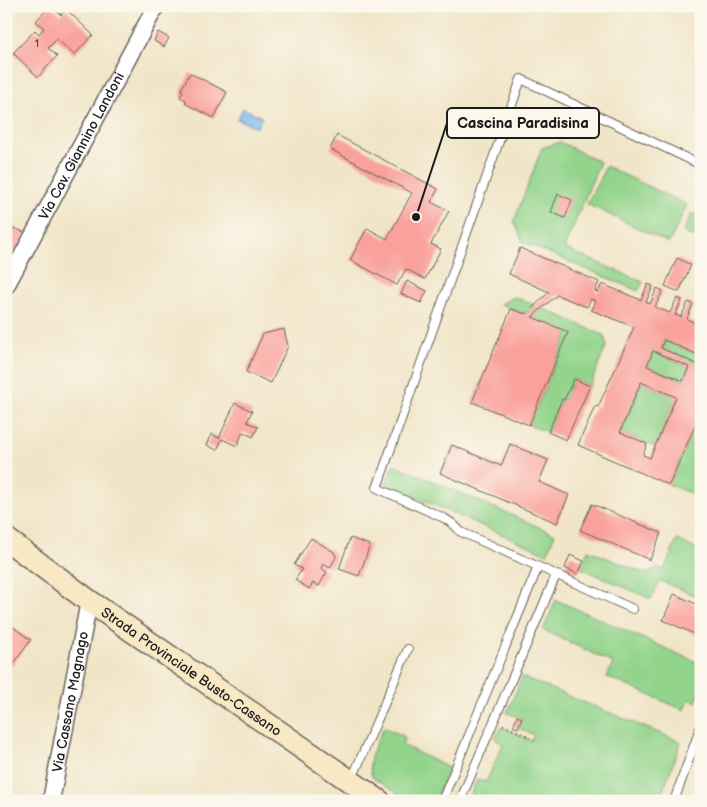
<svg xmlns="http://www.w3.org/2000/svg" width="707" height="807" font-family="'Balsamiq Sans',sans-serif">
<rect width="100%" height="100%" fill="#fbf7ec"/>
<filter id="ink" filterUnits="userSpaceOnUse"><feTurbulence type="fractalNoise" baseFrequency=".02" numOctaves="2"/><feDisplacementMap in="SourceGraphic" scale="10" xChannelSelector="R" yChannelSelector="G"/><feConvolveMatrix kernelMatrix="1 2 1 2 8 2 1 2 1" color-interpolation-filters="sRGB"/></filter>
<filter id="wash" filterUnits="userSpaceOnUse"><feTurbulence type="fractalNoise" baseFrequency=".0096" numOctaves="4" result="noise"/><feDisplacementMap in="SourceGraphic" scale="20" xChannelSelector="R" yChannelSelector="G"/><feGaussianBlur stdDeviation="1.12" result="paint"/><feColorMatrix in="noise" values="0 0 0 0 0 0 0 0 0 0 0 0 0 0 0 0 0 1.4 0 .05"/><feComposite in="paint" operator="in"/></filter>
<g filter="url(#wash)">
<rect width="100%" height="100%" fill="#f1e5c8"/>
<path fill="#93d48c" stroke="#587854" d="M560,142L600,162L564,248L643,282L638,291L523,242L514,221L542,148Z
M606,166L687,205L669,243L587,204Z
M692,213L701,217V241L683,232Z
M514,297L535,305L526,314L500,304Z
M542,308L603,335L607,344L590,386L574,379L564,400L562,399L548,432L529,425L568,333L532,317Z
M664,340L701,356V366L661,348Z
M653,351L689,367L683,381L647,366Z
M641,382L676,397L655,447L620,432Z
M701,412V429L694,446L701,449V490L698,496L669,485Z
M393,464L555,534L547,554L386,484Z
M677,540L701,551V598L660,581L651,599L581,568L588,550L646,574L658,567L664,570Z
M556,600L701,664V689L696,702L689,699L684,710L607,677L613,663L543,630Z
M522,677L681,742L659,801H468L477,779L486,782L503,744L495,739L501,727L527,738L526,740L531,741L534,735L518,728L522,718L507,713Z
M384,727L405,737L402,745L449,768L435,801H409L373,778C364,761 377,743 384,727Z"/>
<path fill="#75b6ea" stroke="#486983" d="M243,108L262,117L257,128L237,119Z"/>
<g id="blocks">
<path fill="#f9a19b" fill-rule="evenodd" d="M50,6L61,15L66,9L93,35L74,55L57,39L48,48L57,56L38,77L13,53L35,30L39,34L44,28L36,21Z
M158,32L169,38L164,47L154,41Z
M190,73L227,92L214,118L186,104V100L180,97L183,91L181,90Z
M337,135L438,189L431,202L449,211L431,244L441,249L425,279L406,269L397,285L350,260L367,228L387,239L412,193L330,149Z
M558,194L572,200L565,218L551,212Z
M14,228L26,233L6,271V244Z
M520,248L599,282L595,291L598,292L602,284L641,300L648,284L653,286L646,302L650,304L657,288L663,291L655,307L670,313L677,298L682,300L675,315L681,317L688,302L693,304L687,319L701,326V356L664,340L661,348L701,366V412L669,485L578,445L595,406L598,407L634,327L591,310L595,301L591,299L587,307L557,295L532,317L568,332L529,425L472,402L511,309L526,314L549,292L509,274ZM653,351L689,367L683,381L647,366ZM641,382L676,397L650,458L643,455L647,444L620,432Z
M677,258L691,265L679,292L665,286Z
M407,281L427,291L421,303L401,294Z
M284,329L288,346L271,383L246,372L263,334Z
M574,379L590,386L566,440L548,432L562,399L564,400Z
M235,403L252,411L247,422L258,427L253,437L243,432L237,446L222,439L217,450L207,445L212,434L219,438Z
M510,444L548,460L539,482L569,495L557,523L440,473L452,445L501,466Z
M592,504L661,533L650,560L580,530Z
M311,538L334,552L336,557L330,568L323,564L321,568L327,572L319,586L313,583L309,589L295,580L302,569L294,565Z
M350,538L370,545L359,576L339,569Z
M570,555L584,561L578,574L565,568Z
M674,594L701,606V637L663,620Z
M6,622L31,640L6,674Z
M517,716L522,718L518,728L513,726Z"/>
</g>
</g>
<g filter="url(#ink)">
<use href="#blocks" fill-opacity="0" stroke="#676258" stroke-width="1"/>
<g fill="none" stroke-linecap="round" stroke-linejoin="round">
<g stroke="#676258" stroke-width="10">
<path id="service" d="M633,609L461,532L453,524L444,518L377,488L521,79L701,165
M351,781L408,649
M442,801L538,567
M460,801L556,575
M674,801L701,726"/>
</g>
<g stroke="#676258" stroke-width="19">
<g id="minor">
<path id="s1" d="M6,286L156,6"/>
<path id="s2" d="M51,801L89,601"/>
</g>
</g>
<g stroke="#676258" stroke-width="25">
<g id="secondary">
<path id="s3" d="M6,539L89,601L379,801"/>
</g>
</g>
<path stroke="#676258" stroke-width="2.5" stroke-dasharray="1 4" stroke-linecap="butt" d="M503,725L530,737L529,741"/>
<use href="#service" stroke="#fff" stroke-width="8"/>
<use href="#minor" stroke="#fff" stroke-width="16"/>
<use href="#secondary" stroke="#f8e8c3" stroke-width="22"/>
</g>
</g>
<g text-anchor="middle" stroke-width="4.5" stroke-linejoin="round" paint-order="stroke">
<g font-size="11" fill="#533d3c">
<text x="37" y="47">1</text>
</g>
<g font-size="14" fill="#1c1c1c" stroke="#fbf7ec">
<text dy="5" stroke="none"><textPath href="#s1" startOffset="159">Via Cav. Giannino Landoni</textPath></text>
<text dy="5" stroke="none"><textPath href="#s3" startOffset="228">Strada Provinciale Busto-Cassano</textPath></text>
<text dy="5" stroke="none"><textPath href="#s2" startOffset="101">Via Cassano Magnago</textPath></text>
</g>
</g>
<path fill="none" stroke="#1c1c1c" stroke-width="2" d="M416 217L447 123"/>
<circle fill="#1c1c1c" stroke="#fbf7ec" stroke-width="2" cx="416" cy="217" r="5"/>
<rect fill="#fbf7ec" stroke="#1c1c1c" stroke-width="2" x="447" y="108" width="152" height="30" rx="5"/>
<g font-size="15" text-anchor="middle" font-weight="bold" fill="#1c1c1c">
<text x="523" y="128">Cascina Paradisina</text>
</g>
<rect width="707" height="807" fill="none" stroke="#fbf7ec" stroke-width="25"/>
</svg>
